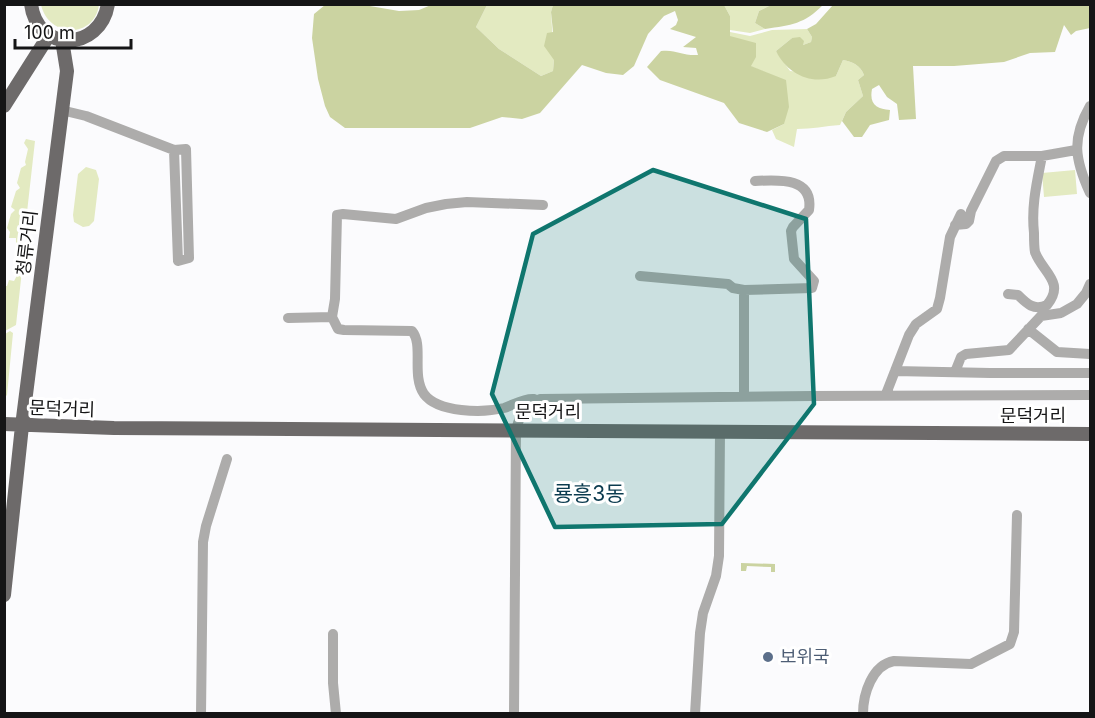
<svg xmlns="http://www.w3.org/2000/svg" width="1095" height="718" font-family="Inter,'Noto Sans KR',sans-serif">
<rect width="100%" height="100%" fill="#fbfbfd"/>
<path fill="#e3eac1" d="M41,5V4L99,5C94,39 49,38 41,5Z
M487,5H553L551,12L554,60L553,71L541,76L499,49L476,27Z
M724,5H771L759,11L755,23L765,29L750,33L730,30V16Z
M807,29L812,37L811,42L803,45L792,38L776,51L790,71L836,76L843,60C853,62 860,65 864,75L858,80L863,96L846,112L840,125C825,126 812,129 797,129L794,147L776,139L772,130L784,124L786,81L750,66L730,36V32L750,36L772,30Z
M26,139L35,141L23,248L16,244V238H9L10,232L7,228L11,214L15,210L11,207L16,191L20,188L17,183L21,168L26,165L25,162L28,149L24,143Z
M86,167L96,170L99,179L94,221L89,226L83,227L74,222L73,215L78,174Z
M1075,170L1077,194L1044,197L1042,173Z
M24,252L16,325L5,331V286H7L9,280L14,281C21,272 14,259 24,252Z
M10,331L13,333L7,395L5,397V334Z"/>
<path fill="#cbd3a1" d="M325,5H364L399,11L419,10L431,5H487L476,27L499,49L541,76L553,71L554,60L544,46L547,33L553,32L551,12L553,5H724L730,16V36L756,43V57L751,66L786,80L789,107L784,124L767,132L739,123L724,103L660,80L647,67L661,51C676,49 682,56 698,55L696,48L683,47L696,37L670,29L676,25L678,20L675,11L664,16L648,34L634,66L623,75L606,73L582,65L540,113L522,119L502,117L470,128H345L330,117L325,106L318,79L312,38L314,14Z
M771,5V4L823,5C804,24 792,25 765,29L755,23L759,11Z
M833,5H1090V28L1076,31L1071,35L1064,25L1055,52L1030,53L1004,62L954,66H913L916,119L899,120L897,104L887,97L879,85L872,89C869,105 877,109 890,110L889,120L870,125L862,137H854L842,121L846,112L863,96L858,80L864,75C860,65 853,62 843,60L836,76C812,86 787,74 776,51L792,38L800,37L804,41L803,45L811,42L812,37L807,29L816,24Z
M741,563L775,564V572H771V567L747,566L746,571H741Z"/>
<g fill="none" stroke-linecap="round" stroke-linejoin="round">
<path stroke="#adacab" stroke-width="10" d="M1090,106C1071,139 1075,160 1090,193
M61,110L86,116L174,150L186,149L189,258L178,261L174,150
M955,225L966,224L969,221L971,211L996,161L1004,156H1042L1076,150
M640,276L728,284L733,288L744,290L812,288L814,281L794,259L791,231L793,227L809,210C814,176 776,180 755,181
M744,290V396
M1008,294L1018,295C1027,304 1034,311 1047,305C1066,282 1042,272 1035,252C1034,247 1034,239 1034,233C1031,206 1037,182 1042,156
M332,317L335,299L337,215L343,214L396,219L426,208L446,204L467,202L543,205
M288,318L332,317L338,329L344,330L412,331C424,345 411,375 424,394C438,413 483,413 504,408C514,405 523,398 534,399
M1028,329L1057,352L1090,354
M895,371L990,373H1090
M955,372L961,357L966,354L1009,350L1041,316L1061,313L1077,304L1086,293L1090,284
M886,394L909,335L916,324L937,309L940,298L950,237L961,214
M333,634V683L336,714
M201,714L203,542L206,526L227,459
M514,714L516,430C520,414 524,406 540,399C723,396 907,395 1090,395
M695,714L700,633L703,613L716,576L719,556L720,431
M863,714C863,694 872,665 894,661L971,664L1010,644L1014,632L1017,515"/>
<path stroke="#6d6a6a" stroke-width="14" d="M31,4C37,53 100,52 108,4
M4,106L49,35
M4,424L114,428L1090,434
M4,595L22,426L67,71L62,40"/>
</g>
<path fill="#0f766e" fill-opacity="0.2" stroke="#0f766e" stroke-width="4.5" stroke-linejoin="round" d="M653,170L806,219L814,404L722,524L555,527L492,394L533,234Z"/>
<circle fill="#5c6f8a" stroke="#fff" stroke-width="2" cx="768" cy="657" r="6"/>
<g text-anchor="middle" stroke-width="6" stroke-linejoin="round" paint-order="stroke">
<g font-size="18" fill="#151516" stroke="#fff">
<text transform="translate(27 243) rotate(-83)" y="6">청류거리</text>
<text transform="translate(62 409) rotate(2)" y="6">문덕거리</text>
<text x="548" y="418">문덕거리</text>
<text x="1033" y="422">문덕거리</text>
</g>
<g font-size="18" fill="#4e5e75" stroke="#fff" text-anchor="start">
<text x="780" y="663">보위국</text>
</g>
<g font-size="21" fill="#0b3b4f" stroke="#fff">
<text x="589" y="501">룡흥3동</text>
</g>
</g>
<rect width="1095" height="718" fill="none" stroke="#151516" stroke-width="12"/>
<path d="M15 39v9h116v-9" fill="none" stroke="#151516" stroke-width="3"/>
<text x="24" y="39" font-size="18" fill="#151516" stroke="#ffffff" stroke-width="4.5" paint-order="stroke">100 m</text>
</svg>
